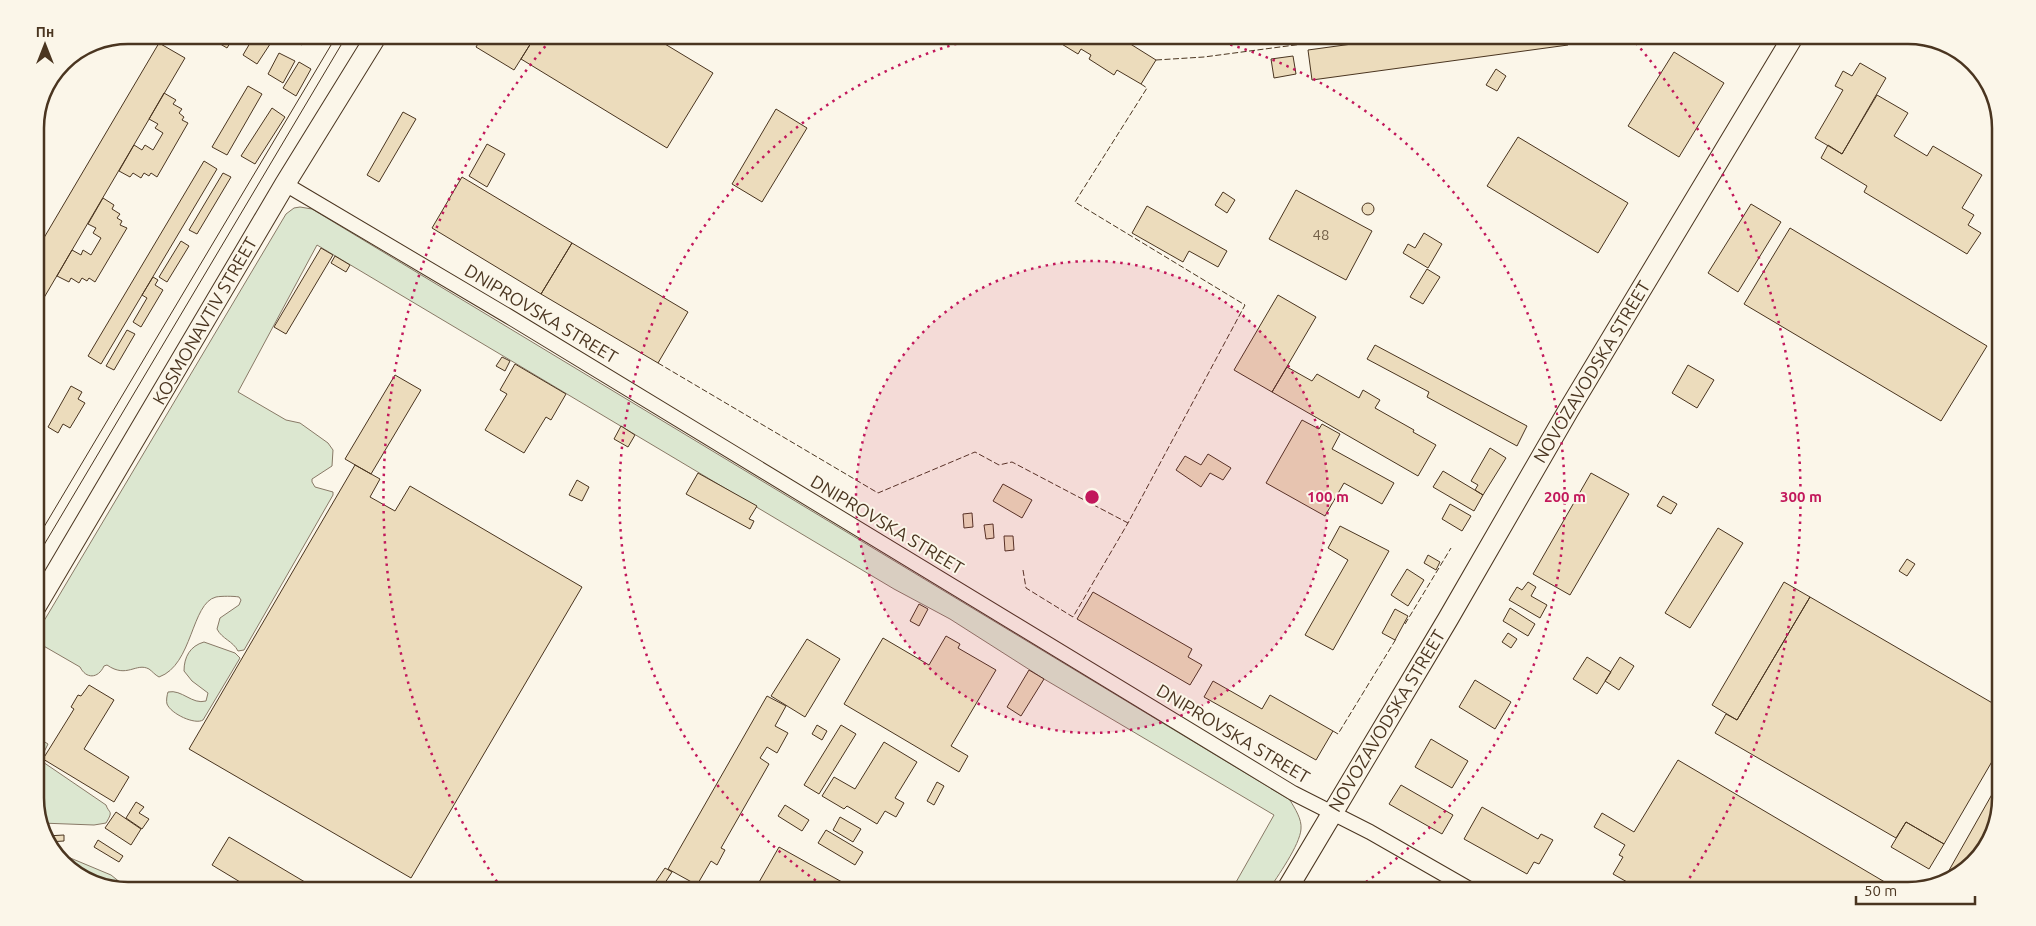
<svg xmlns="http://www.w3.org/2000/svg" width="2036" height="926" font-family="Ubuntu,sans-serif">
<rect width="100%" height="100%" fill="#fbf6e9"/>
<path fill="#dce7d0" stroke="#887966" d="M300,207L312,209L1290,800C1295,809 1302,819 1301,829C1300,845 1277,877 1268,891H1231L1274,815L1044,679L950,619L894,589L317,245L238,392L286,420L300,423L328,443L333,450L332,466L312,479V482L315,487L333,492V495L244,650L238,651C233,641 222,639 217,629L220,618L239,605L241,600L239,597C234,596 221,596 216,597C191,603 193,665 159,677C155,675 152,671 149,669C136,662 127,679 107,665L104,666C98,679 86,679 80,667L35,641V636L286,214L294,208Z
M204,642L235,653L240,658L203,720C195,725 171,714 167,704C166,701 167,695 168,692C182,689 192,705 206,701L208,693L192,681L184,671C184,657 190,646 204,642Z
M35,736L48,744L40,760L106,805C109,814 114,810 106,823L94,825L41,823L35,805Z
M68,857L111,875L121,883L122,890L92,884L62,859Z"/>
<path fill="#ecdcbc" stroke="#4a3520" d="M205,35H235L227,48Z
M250,35H276L257,64L243,55L253,38Z
M287,35H324L320,42L308,35L302,45Z
M483,35H536L514,70L476,47Z
M536,35H650L713,73L667,148L521,59Z
M1047,35H1116L1156,60L1141,84L1117,70L1114,75L1089,59L1091,55L1081,49L1078,54Z
M1418,35H1567L1568,45L1312,80L1308,50Z
M159,43L185,58L35,313V253Z
M1674,52L1724,83L1679,157L1628,126Z
M279,53L295,61L283,83L268,74Z
M1293,56L1296,74L1274,78L1271,59Z
M299,62L311,69L296,96L283,88Z
M1860,63L1886,78L1842,154L1815,138L1843,90L1835,86L1843,71L1852,76Z
M1496,69L1506,76L1497,91L1486,85Z
M248,86L262,94L227,155L212,147Z
M164,93L176,100L173,104L182,109L179,113L184,117L182,120L188,123L157,177L151,173L149,176L144,173L141,178L133,173L130,177L119,171L134,145L142,150L145,145L153,150L163,133L155,128L158,124L149,119Z
M1877,95L1908,113L1894,136L1927,156L1933,146L1982,175L1962,208L1974,215L1968,225L1981,233L1967,254L1864,192L1867,186L1821,158L1828,145L1842,154Z
M272,108L285,117L255,164L241,156Z
M776,109L807,128L762,202L732,184Z
M403,112L416,119L379,182L367,175Z
M1518,137L1628,203L1598,253L1487,186Z
M487,144L505,154L487,187L469,176Z
M204,161L217,169L101,364L88,356Z
M223,173L231,177L197,234L189,230Z
M462,177L572,243L541,294L432,228Z
M1296,190L1372,231L1346,280L1269,239Z
M1223,192L1235,200L1227,213L1215,205Z
M103,198L114,205L112,209L120,214L117,218L122,221L120,225L127,228L95,282L89,278L87,281L82,278L79,283L71,278L69,282L57,276L72,250L81,255L83,250L91,255L101,238L93,233L96,228L88,224Z
M1362 209a6 6 0 1 1 12 0a6 6 0 1 1-12 0Z
M1751,204L1781,222L1738,292L1708,273Z
M1147,206L1227,251L1218,267L1189,251L1183,262L1132,233Z
M1790,228L1987,346L1941,421L1744,304Z
M1424,233L1442,244L1428,268L1403,253L1408,244L1415,248Z
M181,241L189,246L167,282L159,277Z
M572,243L688,312L658,363L541,294Z
M2000,245H2001V262L1993,257Z
M321,248L333,255L286,334L274,327Z
M335,256L350,265L346,272L331,263Z
M1427,269L1440,277L1423,304L1410,297Z
M153,277L158,280L155,285L163,290L141,327L133,322L147,298L142,295Z
M1278,295L1316,317L1272,392L1234,370Z
M127,330L135,334L114,370L106,366Z
M1375,345L1527,426L1517,446L1427,397L1429,392L1367,359Z
M502,357L510,361L505,371L496,366Z
M515,364L566,394L551,420L546,417L524,453L485,430L507,394L500,390Z
M1688,365L1714,380L1697,408L1672,393Z
M1287,367L1312,381L1317,374L1359,398L1363,390L1380,400L1375,408L1414,430L1413,432L1436,445L1418,476L1272,392Z
M395,375L421,390L371,474L345,459Z
M71,386L82,392L78,399L85,403L70,428L63,424L58,433L48,427Z
M1302,420L1319,429L1322,424L1340,434L1332,449L1394,483L1382,504L1344,483L1325,516L1266,483Z
M621,426L635,435L628,447L614,439Z
M1490,448L1506,458L1483,495L1475,490L1478,485L1471,481Z
M1208,454L1231,468L1223,480L1210,473L1201,487L1176,470L1185,456L1201,465Z
M355,465L380,479L370,497L395,511L410,486L582,587L411,878L189,749Z
M1443,471L1483,495L1474,511L1433,487Z
M698,473L757,506L749,519L754,521L750,529L686,494Z
M1591,473L1629,494L1570,595L1533,574Z
M577,480L589,487L582,501L569,495Z
M1003,484L1032,500L1022,518L993,501Z
M1663,496L1677,504L1671,514L1657,506Z
M1450,504L1471,516L1462,531L1442,519Z
M972,513L973,527L964,528L963,514Z
M993,524L994,538L986,539L984,525Z
M1340,526L1389,551L1333,650L1305,635L1348,560L1328,548Z
M1718,528L1743,543L1690,628L1665,613Z
M1004,536H1013L1014,550L1005,551Z
M1428,555L1440,562L1436,570L1424,563Z
M1907,559L1915,564L1907,576L1899,571Z
M1407,569L1424,580L1408,606L1391,595Z
M1528,582L1536,587L1531,596L1547,605L1540,618L1509,600L1517,587L1522,590Z
M1784,582L1810,597L1737,720L1712,705Z
M1093,592L1192,649L1188,657L1202,665L1190,685L1077,619Z
M1810,597L2001,708V746L1944,844L1906,822L1896,838L1715,733L1726,714L1737,720Z
M919,604L928,609L919,626L910,621Z
M1510,608L1535,624L1528,636L1503,621Z
M1395,609L1408,616L1395,640L1382,633Z
M1508,633L1517,639L1511,648L1502,642Z
M946,636L960,644L958,648L996,670L951,746L968,756L959,772L844,704L883,638L929,665Z
M807,639L840,659L805,717L771,696Z
M1587,657L1611,672L1597,694L1573,679Z
M1620,657L1634,666L1619,690L1605,681Z
M1029,670L1044,679L1021,716L1007,707Z
M1475,680L1511,702L1495,729L1459,707Z
M1213,681L1262,709L1270,695L1333,731L1316,760L1204,697Z
M89,685L114,700L84,749L129,777L114,802L43,759L74,709L71,707L78,695L81,696Z
M767,696L786,706L775,726L788,733L777,753L767,747L760,758L769,764L721,848L725,850L717,865L711,861L697,885L668,869Z
M817,725L827,731L822,740L812,734Z
M841,725L856,734L819,794L804,785Z
M1431,739L1468,761L1452,788L1415,767Z
M884,742L917,762L895,798L904,803L896,817L885,811L877,824L847,806L844,809L822,796L834,777L855,789Z
M1678,760L1900,891H1643L1613,874L1623,857L1619,855L1625,845L1594,827L1602,813L1634,832Z
M937,782L944,786L934,805L927,801Z
M1401,785L1453,815L1442,834L1389,804Z
M1995,789L2001,792V798L1994,834L1960,876L1943,881Z
M136,802L144,807L139,813L149,819L142,829L126,818Z
M785,805L809,820L802,831L778,816Z
M1482,807L1538,839L1541,834L1553,840L1539,864L1534,862L1527,874L1464,839Z
M116,812L141,829L131,845L105,828Z
M840,817L861,829L853,842L833,830Z
M1906,822L1944,844L1929,869L1891,847Z
M826,830L863,852L855,865L818,843Z
M64,835V841L48,842L46,836Z
M229,837L315,888L313,891H255L212,865Z
M98,840L123,856L119,862L94,847Z
M779,847L842,882L837,891H754Z
M665,868L672,872L661,889L654,884Z
M144,884L146,891H140L138,886Z"/>
<g fill="none" stroke-linecap="round" stroke-linejoin="round">
<g stroke="#4a3520" stroke-width="16">
<path id="street" d="M285,184L508,316L1293,793L1370,832L1473,891"/>
</g>
<g stroke="#4a3520" stroke-width="22">
<path id="secondary" d="M35,608L285,184L377,35
M1286,891L1448,619L1568,411L1794,35"/>
</g>
<use href="#street" stroke="#fbf6e9" stroke-width="14"/>
<use href="#secondary" stroke="#fbf6e9" stroke-width="20"/>
<path stroke="#4a3520" stroke-width="1" d="M35,542L337,35
M35,560L347,35"/>
<path stroke="#4a3520" stroke-width="1" stroke-dasharray="6 2.5" stroke-linecap="butt" d="M1156,60L1204,57L1371,35
M658,363L878,493L975,452L999,465L1012,462L1128,523
M1023,570L1026,588L1073,617L1128,523L1245,305L1075,202L1147,88L1141,84
M1405,624L1451,548
M1333,731L1338,734L1396,639"/>
</g>
<circle cx="1092" cy="497" r="236" fill="#c2185b" fill-opacity=".12"/>
<g fill="none" stroke="#c2185b" stroke-width="2.5" stroke-dasharray="2.5 5">
<circle cx="1092" cy="497" r="236"/>
<path d="M828 889A473 473 0 0 1 990 35M1194 35A473 473 0 0 1 1356 889"/>
<path d="M501 888A709 709 0 0 1 553 37M1631 37A709 709 0 0 1 1683 888"/>
</g>
<g text-anchor="middle" stroke-width="4" stroke-linejoin="round" paint-order="stroke">
<g font-size="15" fill="#725f47">
<text x="1321" y="240">48</text>
</g>
<g font-size="18" fill="#4a3520" stroke="#fbf6e9">
<text transform="translate(541 314) rotate(31)" y="6">DNIPROVSKA STREET</text>
<text transform="translate(205 321) rotate(-60)" y="6">KOSMONAVTIV STREET</text>
<text transform="translate(1592 372) rotate(-59)" y="6">NOVOZAVODSKA STREET</text>
<text transform="translate(887 525) rotate(31)" y="6">DNIPROVSKA STREET</text>
<text transform="translate(1387 721) rotate(-59)" y="6">NOVOZAVODSKA STREET</text>
<text transform="translate(1233 734) rotate(31)" y="6">DNIPROVSKA STREET</text>
</g>
</g>
<path d="M0 0H2036V926H0ZM128 44H1908A84 84 0 0 1 1992 128V798A84 84 0 0 1 1908 882H128A84 84 0 0 1 44 798V128A84 84 0 0 1 128 44Z" fill="#fbf6e9" fill-rule="evenodd"/>
<path fill="none" stroke="#4a3520" stroke-width="2.5" d="M128 44H1908A84 84 0 0 1 1992 128V798A84 84 0 0 1 1908 882H128A84 84 0 0 1 44 798V128A84 84 0 0 1 128 44Z"/>
<circle cx="1092" cy="497" r="8" fill="#c2185b" stroke="#fbf6e9" stroke-width="2.5"/>
<g font-size="15" text-anchor="middle" font-weight="bold" fill="#c2185b" stroke="#fbf6e9" stroke-width="4" stroke-linejoin="round" paint-order="stroke">
<text x="1328" y="502">100 m</text>
<text x="1565" y="502">200 m</text>
<text x="1801" y="502">300 m</text>
</g>
<g transform="translate(45 45)" stroke="#fbf6e9" stroke-width="4" paint-order="stroke">
<path d="M0-4L9 19L0 12L-9 19Z" fill="#4a3520"/>
<text y="-8" font-size="14" font-weight="bold" text-anchor="middle" fill="#4a3520">Пн</text>
</g>
<path d="M1856 896v8h119v-8" fill="none" stroke="#4a3520" stroke-width="2.5"/>
<text x="1864" y="896" font-size="15" fill="#4a3520" stroke="#fbf6e9" stroke-width="4" paint-order="stroke">50 m</text>
</svg>
